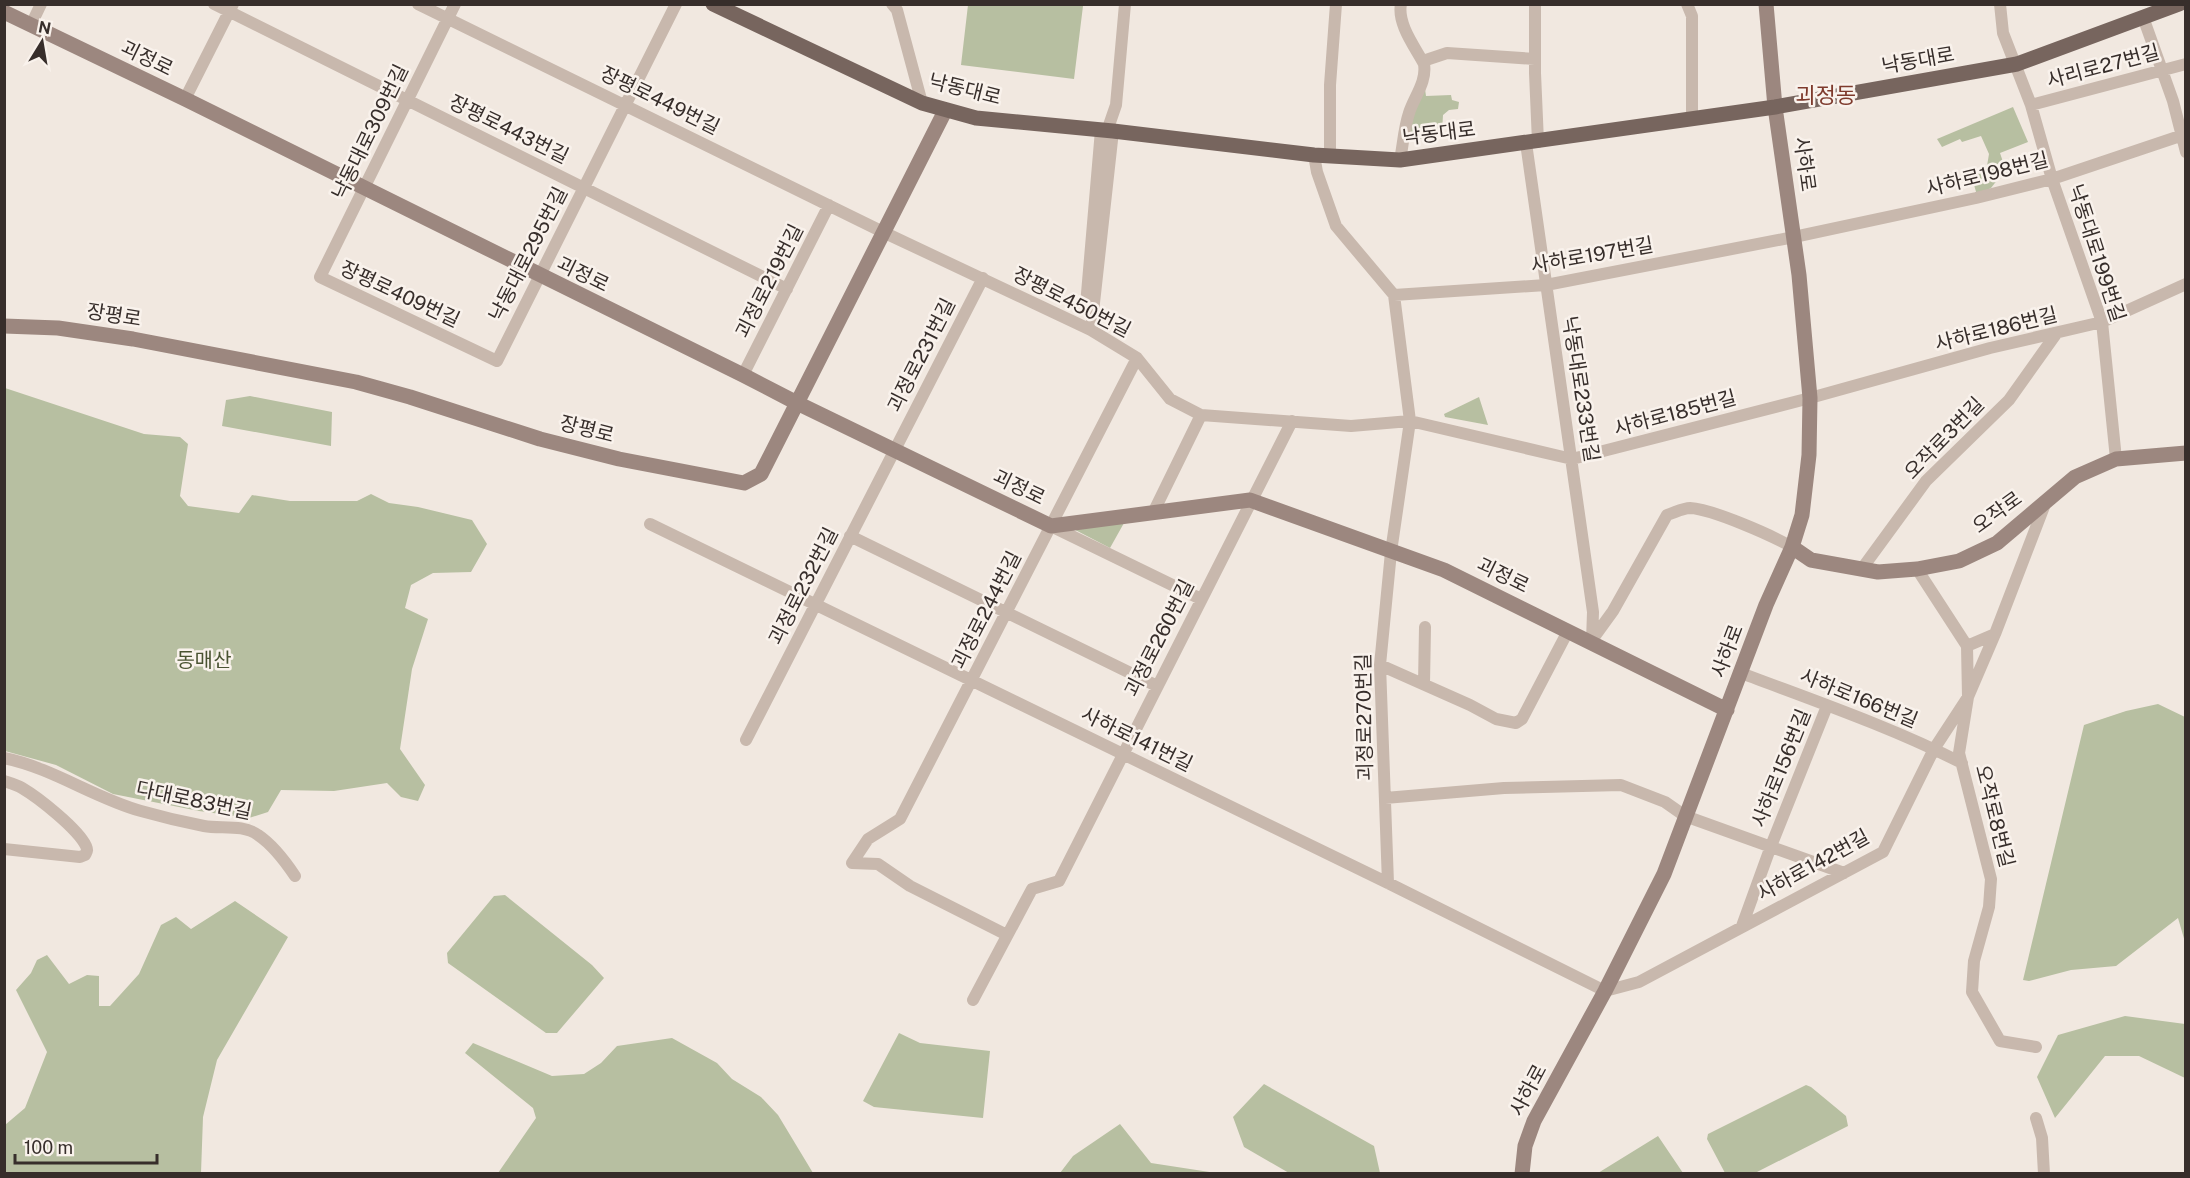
<svg xmlns="http://www.w3.org/2000/svg" width="2190" height="1178" font-family="'Public Sans','Noto Sans KR',sans-serif">
<rect width="100%" height="100%" fill="#f1e8e0"/>
<path fill="#b7bfa1" d="M1073,5L1083,6L1074,79L961,65L968,5Z
M1425,89L1426,96L1451,95L1452,100L1459,102L1458,109L1449,110L1443,115L1442,132L1432,133L1430,138L1415,139L1410,133L1415,107Z
M2013,107L2028,142L2000,153L2003,162L2008,166L2009,173L2005,177L1998,179L1991,188L1977,195L1974,185L1978,177L1977,169L1987,166L1989,154L1981,136L1962,142L1960,139L1942,147L1937,139Z
M5,388L144,434L180,437L188,444L180,496L188,506L239,513L252,495L290,501H357L371,494L389,503L418,507L472,520L487,544L471,572L433,573L411,585L405,608L428,619L412,669L400,749L425,785L418,801L401,797L387,783L334,791L281,790L268,812L249,818L199,811L113,794L56,765L5,751Z
M250,396L332,412L331,446L222,426L226,400Z
M1479,397L1488,425L1445,417L1444,414Z
M1129,514L1110,548L1060,522Z
M2158,704L2185,717V942L2178,918L2116,966L2071,970L2029,981L2023,980L2084,725L2126,711Z
M505,895L592,965L604,978L557,1033H546L448,963L447,953L494,896Z
M235,901L288,937L217,1060L203,1117L201,1173H5V1125L25,1108L47,1052L16,990L31,973L37,960L47,955L69,984L87,975L99,976V1006H110L139,974L161,925L176,917L191,929Z
M2125,1016L2185,1024V1078L2139,1056H2105L2055,1118L2037,1077L2058,1035Z
M899,1033L920,1043L990,1051L983,1118L874,1107L863,1101Z
M672,1038L717,1063L732,1079L761,1097L778,1115L813,1173H498L536,1118L533,1108L465,1053L473,1043L552,1076L584,1074L601,1063L617,1046Z
M1264,1084L1374,1146L1380,1173H1289L1244,1147L1233,1117Z
M1806,1085L1811,1087L1846,1116L1848,1126L1755,1173H1725L1707,1139L1708,1134Z
M1120,1124L1151,1163L1216,1173H1060L1073,1156Z
M1658,1136L1683,1173H1598Z"/>
<g fill="none" stroke-linecap="round" stroke-linejoin="round">
<path stroke="#c8b8ad" stroke-width="12" d="M214,4L787,289
M418,4L883,232L1091,330L1137,358L1170,399L1201,415L1351,426L1410,421L1572,459L1810,398L1990,348L2102,322L2186,284
M455,4L320,277L497,361L676,4
M892,4L897,10L922,103
M1535,4V73L1538,142
M1687,4L1692,16V118
M2000,4L2003,33L2031,105L2052,179L2102,322L2116,459
M2143,17L2173,101L2186,152
M31,25L41,4
M1423,61L1447,53L1535,59
M185,99L233,4
M2031,105L2186,64
M1107,131L1116,105L1125,4
M1526,143L1593,612L1592,641
M1314,155L1317,172L1336,226L1394,295L1410,421L1391,552L1380,665L1388,883
M1330,156V85L1336,4
M1400,160C1403,145 1404,128 1409,113C1414,97 1427,82 1424,64C1415,47 1397,24 1401,4
M1394,295L1546,285L1794,237L1976,198L2052,179L2186,134
M1086,305L1101,130
M1091,330L1113,131
M743,375L829,205
M1153,513L1201,415
M650,524L1388,883L1605,991L1639,982L1883,852L1934,749L1968,697L1995,634L2045,504
M1051,526L1201,599
M850,536L1157,686
M1917,569L1967,646L1968,697L1959,753L1991,879L1989,907L1974,961L1972,992L2000,1041L2036,1047
M1861,570L1926,481L2009,400L2056,334
M1592,640L1613,611L1667,515C1674,513 1683,508 1690,508C1712,509 1771,535 1792,547
M1967,646L1995,634
M1380,665L1470,705L1496,719L1516,723L1522,719L1568,631
M1741,673C1815,701 1891,727 1962,763
M1424,684L1425,627
M746,740L983,278
M4,758C53,768 94,798 141,811C162,817 183,822 204,826C221,829 243,824 258,835C273,845 285,861 295,876
M4,781C10,783 17,785 22,788C39,798 78,829 86,846C88,851 87,851 85,855L80,857L4,849
M1385,798L1504,788L1621,785L1665,802L1685,816L1844,873
M852,863L868,839L900,819L1137,358
M852,863L878,864L910,886L1007,935
M1742,926L1771,846L1827,706
M973,1000L1032,889L1059,881L1292,421
M2036,1118L2042,1138L2044,1174"/>
<path stroke="#9c877f" stroke-width="15" d="M4,12L185,99L743,375L797,403L1051,526L1250,500L1444,570L1727,710
M4,326L58,328L133,339L356,382L410,397L540,439L619,459L744,483L761,474L945,111
M1792,547L1811,560L1878,572L1917,569L1959,561L1997,543L2075,477L2116,459L2186,453
M1522,1174L1525,1146L1534,1121L1605,991L1664,874L1766,605L1792,547L1802,515L1809,455L1810,398L1799,275L1775,107L1766,4"/>
<path stroke="#77655e" stroke-width="15" d="M713,4L922,103L976,118L1113,131L1314,155L1400,160L1775,107L2017,64L2179,4"/>
</g>
<g text-anchor="middle" stroke-width="5" stroke-linejoin="round" paint-order="stroke">
<g font-size="20" fill="#372e2b" stroke="#f9f2ec">
<text transform="translate(147 58) rotate(26)" y="7">괴정로</text>
<text transform="translate(1918 60) rotate(-10)" y="7">낙동대로</text>
<text transform="translate(2103 66) rotate(-15)" y="7">사리로27번길</text>
<text transform="translate(965 89) rotate(14)" y="7">낙동대로</text>
<text transform="translate(660 100) rotate(26)" y="7">장평로449번길</text>
<text transform="translate(509 129) rotate(26)" y="7">장평로443번길</text>
<text transform="translate(370 132) rotate(-64)" y="7">낙동대로309번길</text>
<text transform="translate(1439 133) rotate(-7)" y="7">낙동대로</text>
<text transform="translate(1805 164) rotate(82)" y="7">사하로</text>
<text transform="translate(1987 174) rotate(-14)" y="7">사하로198번길</text>
<text transform="translate(2097 253) rotate(72)" y="7">낙동대로199번길</text>
<text transform="translate(528 254) rotate(-63)" y="7">낙동대로295번길</text>
<text transform="translate(1592 255) rotate(-10)" y="7">사하로197번길</text>
<text transform="translate(583 274) rotate(26)" y="7">괴정로</text>
<text transform="translate(769 281) rotate(-63)" y="7">괴정로219번길</text>
<text transform="translate(400 294) rotate(25)" y="7">장평로409번길</text>
<text transform="translate(1072 302) rotate(27)" y="7">장평로450번길</text>
<text transform="translate(114 315) rotate(9)" y="7">장평로</text>
<text transform="translate(1996 329) rotate(-14)" y="7">사하로186번길</text>
<text transform="translate(921 355) rotate(-63)" y="7">괴정로231번길</text>
<text transform="translate(1581 389) rotate(81)" y="7">낙동대로233번길</text>
<text transform="translate(1675 413) rotate(-15)" y="7">사하로185번길</text>
<text transform="translate(587 429) rotate(14)" y="7">장평로</text>
<text transform="translate(1944 438) rotate(-46)" y="7">오작로3번길</text>
<text transform="translate(1019 487) rotate(26)" y="7">괴정로</text>
<text transform="translate(1997 512) rotate(-36)" y="7">오작로</text>
<text transform="translate(1503 575) rotate(26)" y="7">괴정로</text>
<text transform="translate(803 586) rotate(-63)" y="7">괴정로232번길</text>
<text transform="translate(986 610) rotate(-63)" y="7">괴정로244번길</text>
<text transform="translate(1159 638) rotate(-63)" y="7">괴정로260번길</text>
<text transform="translate(1727 651) rotate(-69)" y="7">사하로</text>
<text transform="translate(1859 698) rotate(22)" y="7">사하로166번길</text>
<text transform="translate(1364 717) rotate(-91)" y="7">괴정로270번길</text>
<text transform="translate(1137 739) rotate(26)" y="7">사하로141번길</text>
<text transform="translate(1781 768) rotate(-68)" y="7">사하로156번길</text>
<text transform="translate(194 800) rotate(12)" y="7">다대로83번길</text>
<text transform="translate(1995 816) rotate(76)" y="7">오작로8번길</text>
<text transform="translate(1813 865) rotate(-29)" y="7">사하로142번길</text>
<text transform="translate(1528 1090) rotate(-62)" y="7">사하로</text>
</g>
<g font-size="20" fill="#495331" stroke="#f9f2ec">
<text x="204" y="667">동매산</text>
</g>
<g font-size="22" fill="#7e3a2c" stroke="#f9f2ec">
<text x="1826" y="103">괴정동</text>
</g>
</g>
<rect width="2190" height="1178" fill="none" stroke="#372e2b" stroke-width="12"/>
<g transform="translate(42 42) rotate(11)" stroke="#f9f2ec" stroke-width="4.5" paint-order="stroke">
<path d="M0-4.5L10 22L0 15L-10 22Z" fill="#372e2b"/>
<text y="-9" font-size="16" font-weight="bold" text-anchor="middle" fill="#372e2b">N</text>
</g>
<path d="M15 1154v9h142v-9" fill="none" stroke="#372e2b" stroke-width="3"/>
<text x="24" y="1154" font-size="18" fill="#372e2b" stroke="#f9f2ec" stroke-width="4.5" paint-order="stroke">100 m</text>
</svg>
